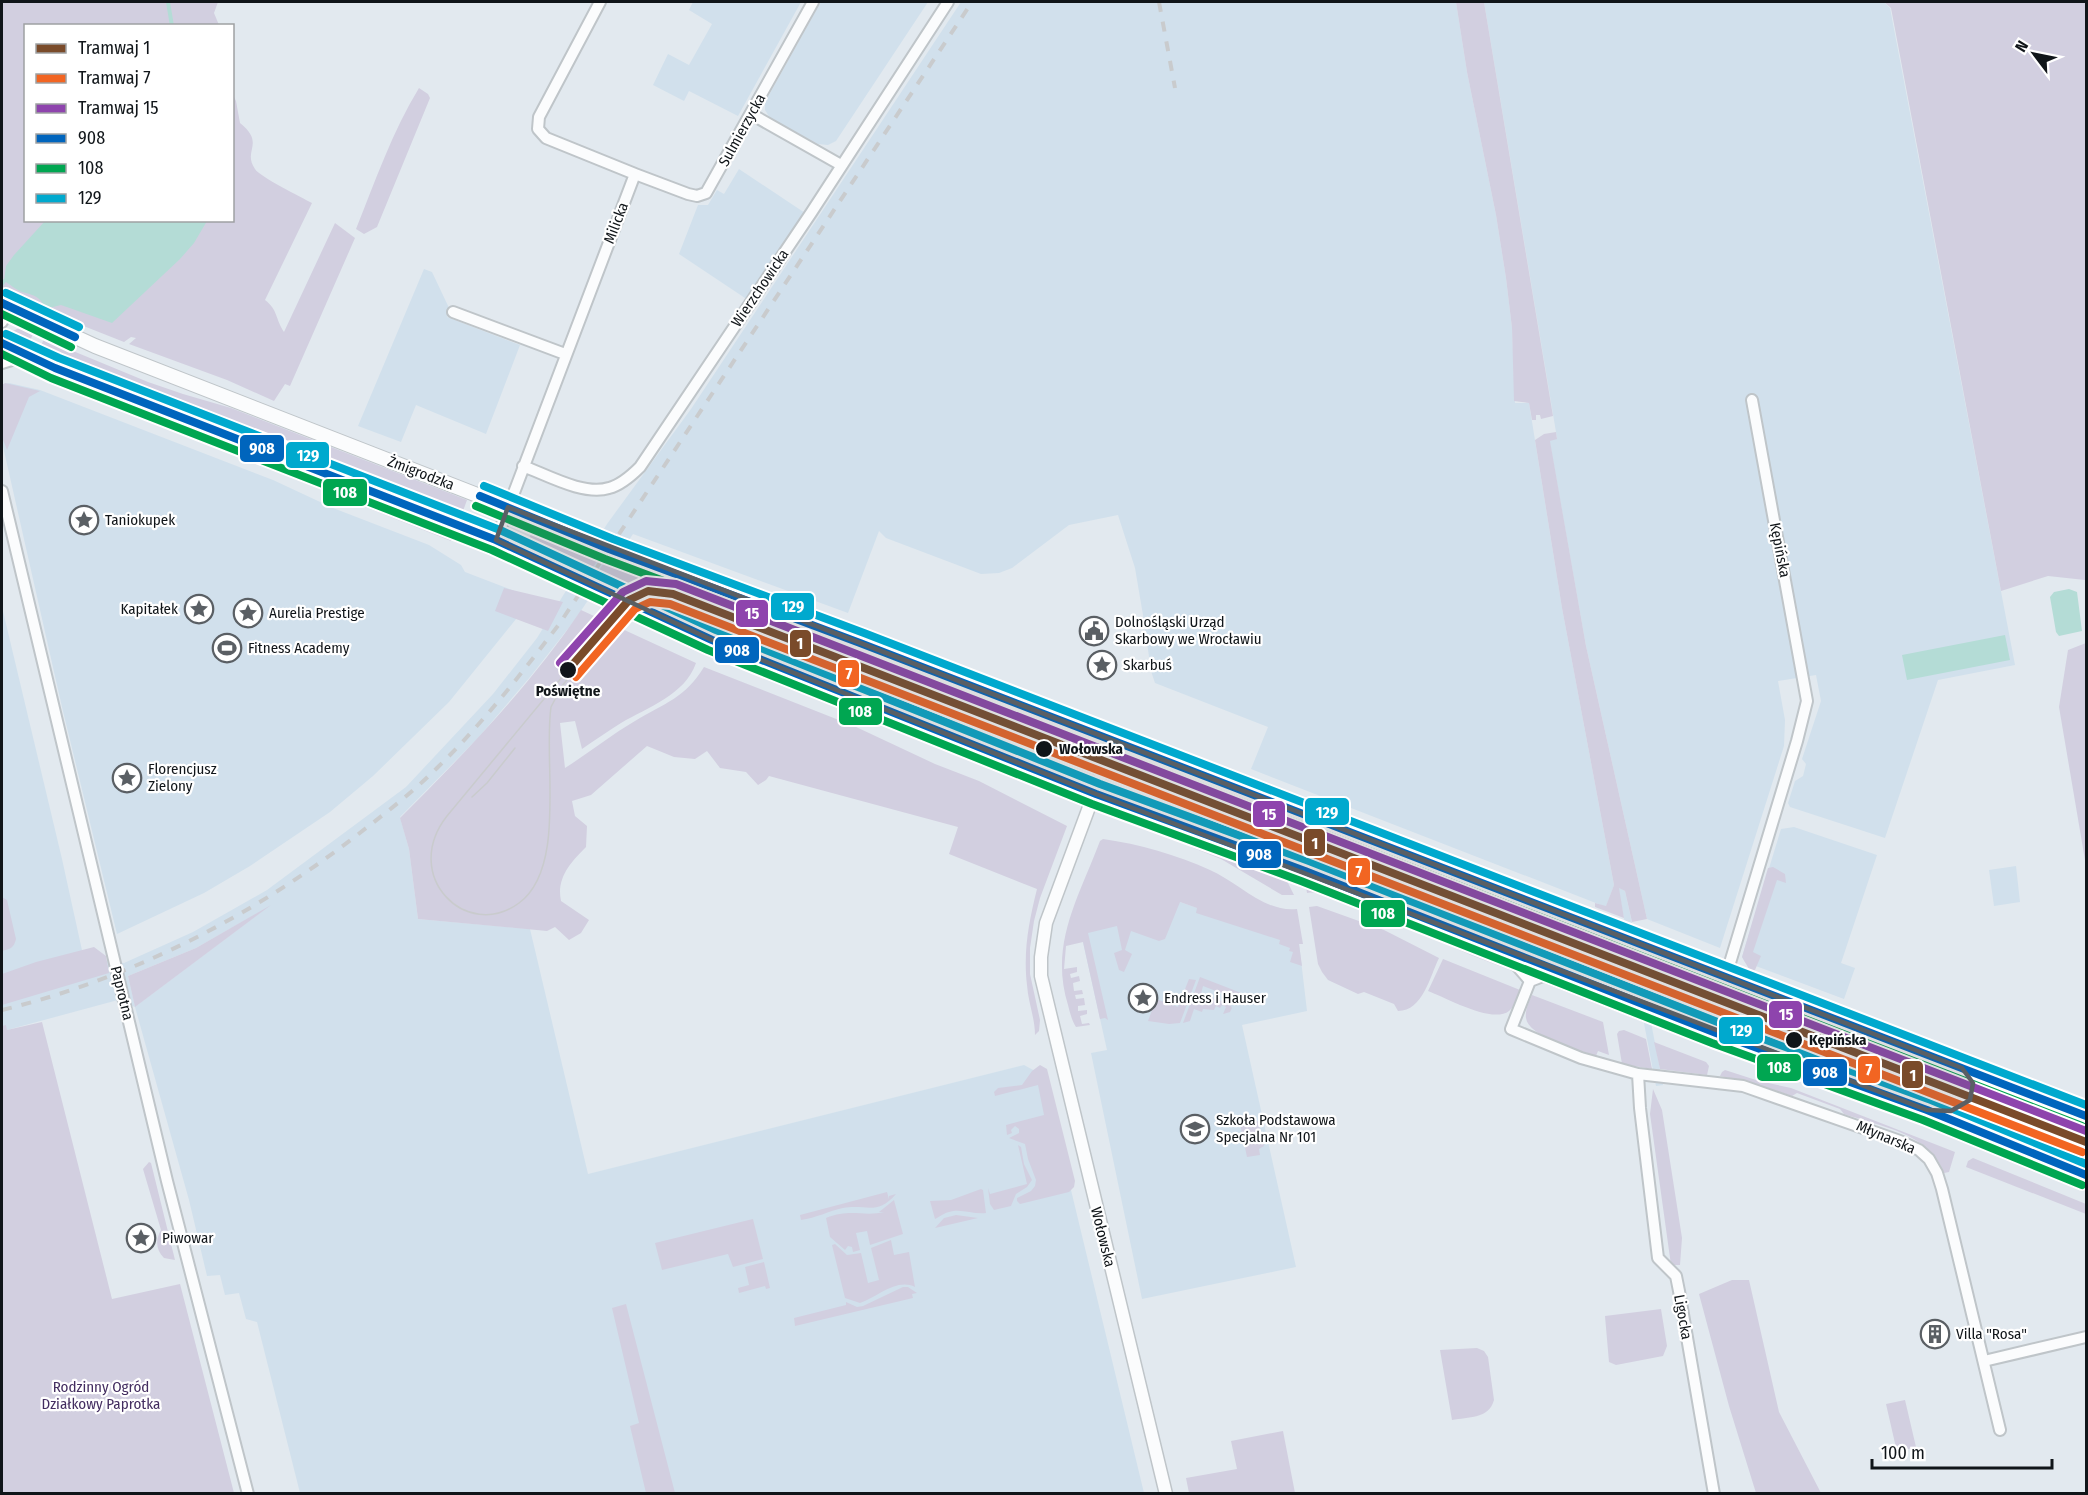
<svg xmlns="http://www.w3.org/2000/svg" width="2088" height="1495" font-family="'Fira Sans Condensed',sans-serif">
<rect width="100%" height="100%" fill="#e2e9ef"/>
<path fill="#d1e0ec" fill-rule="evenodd" d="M693,2H801L738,116L689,91L684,101L653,85L668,54L689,65L712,24L689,10Z
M821,2H928L836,141L828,145L818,144L770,118L765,110V102Z
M961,2H1456L1467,72L1496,215L1506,278L1512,328L1515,403H1529L1562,608L1614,885L1606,907L1251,769L1268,727L1155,683L1151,671L1144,621L1135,568L1118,515L1069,525L1012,568L999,573L981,574L886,538L879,531L848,613L633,534L574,621L530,677L478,738L400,817L409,849L418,919L530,929L588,1174L1024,1065L1035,1071L1071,1190L1144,1493H300L257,1322L246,1319L239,1293L225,1295L220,1275L207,1276L189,1200L135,1007L118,1000L7,1030L5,1026H2V607L62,859L85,964L105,961L124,963L193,932L267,890L406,787L493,694L537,638L607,524L691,409ZM265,909L136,1006H135L128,976L196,948Z
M1484,2H1884L1890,8L2015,665L1938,680L1885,838L1790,807L1788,803L1795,781L1803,776L1806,764L1802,759L1821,701L1816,675L1778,681L1785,720L1784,746L1720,948L1647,919L1586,646L1550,443V440L1557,438Z
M739,169L805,213L748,300L679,254L698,205H708L717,190L724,194Z
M424,269L432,272L450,310L447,317L520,345L486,434L416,405L401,442L358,426Z
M9,383L40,390L273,480L333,508L429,545L461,565L465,572L533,598L449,702L373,776L330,812L250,866L204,893L117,934L62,707L2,442V385Z
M1794,827L1877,855L1841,963L1855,968L1844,999L1745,962L1742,957L1781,829Z
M2016,866L2020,902L1994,906L1989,870Z
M1618,887L1625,891L1631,918L1663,1085L1656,1086Z
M1180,902L1299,943L1307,1011L1242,1025L1296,1267L1142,1299L1091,1053L1107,1050L1076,911Z"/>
<path fill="#d2cfe0" d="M2,2H218L214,13L219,25L26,26V220H232L233,95L236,101L240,123C266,144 242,150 255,169C260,177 301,197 312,203L265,300C278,310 275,318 284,332L335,223L355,238L290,386L285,384L274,401L227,380L129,344L136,338L131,337L124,342L71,321L2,288Z
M1456,2H1484L1553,416L1541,419L1540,415H1536V420H1532L1529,403L1514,401L1512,328L1506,278L1496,215L1467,72Z
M1884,2H2086V591L2085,580L2048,576L2001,591L1891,8Z
M419,88L428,94L430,98L377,227L364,234L356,229C375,182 392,132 419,88Z
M19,328L33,334L27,347L12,338L13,331Z
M44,339L148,382L183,394L231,408L467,500L463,511L355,469L286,450L53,359L38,352Z
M31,367L282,464L343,494L452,537L451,541L345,499L286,471L31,373Z
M5,383L40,391L29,397L7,450L2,437V385Z
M1556,432L1557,439L1550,441L1586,646L1647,919L1632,922L1625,891L1619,888L1624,918L1595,907V903L1606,906L1614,885L1562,608L1535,440L1544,434Z
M532,531L600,557L588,574L527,545Z
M606,559L722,598L1060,728L1055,740L674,591L648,588L632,594L595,577Z
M504,588L563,602L548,631L495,611Z
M649,602H662L674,605L995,730L992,735L941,715L862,692L731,640Z
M581,610L696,663C685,695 648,707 621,723C608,731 595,740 582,749L575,721L560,723L565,768C589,753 611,735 635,721C665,703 685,698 704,667L854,726L935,764L979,781L1067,826L1040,898L1034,921L1030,948V974L1040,1020L1039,1031L1035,1035C1035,1018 1028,1002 1027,985C1023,951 1029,921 1037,889L949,854L958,827L769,776L766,780L758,785L746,772L720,768L707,751L695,759L674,757L647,746L591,795L572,801L575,816L587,826L586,847C571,862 556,878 561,901L589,920L581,933L569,940L555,927L547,931L418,919L409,849L400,818C465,753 530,686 581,610Z
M630,610L698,642L701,648L627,613Z
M2086,643V866L2059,707L2068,650Z
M716,651L869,710L940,744L1039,783L1037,786H1034L941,749L880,719L712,653Z
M1169,748L1573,906H1563L1166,753Z
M1152,790L1291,844L1290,857L1147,802Z
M1213,794L1301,826L1300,827L1296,832L1211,800Z
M1322,831L1345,838L1738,990L1724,1025L1312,864C1301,858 1303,845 1310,836Z
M1103,839C1139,844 1177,855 1210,870C1238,882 1265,913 1297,909L1303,944H1299L1302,966L1290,962L1293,952L1289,951L1290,948L1279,944L1280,940L1196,913L1197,908L1180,902L1165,939L1159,941L1131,931L1125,950L1132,954L1124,972L1119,970L1114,953L1122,950L1117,926L1088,933L1108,1020L1105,1018L1100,1019L1083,942L1066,946L1064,969L1077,967V972L1070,974L1071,978L1079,976L1080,981L1073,983L1074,991L1082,990L1083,994L1075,995L1076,999L1084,998L1085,1005L1078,1006V1011L1087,1010V1014L1080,1016L1082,1024L1089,1023L1090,1025L1076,1027C1072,1021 1070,1013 1068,1005C1049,944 1079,897 1100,841Z
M1193,842L1281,877L1287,881L1294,895H1282L1221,859L1191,847Z
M1773,867L1785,874L1786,883L1777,880L1753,952L1761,956L1755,970L1753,971L1749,969L1742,957L1768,868Z
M1308,879L1409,920L1450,940L1510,965L1517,973C1493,963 1468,955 1444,943C1412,928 1341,888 1307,893L1305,880Z
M2,897L7,900L16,939C14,948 10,949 2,951Z
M271,905L135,1007L128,976L196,948Z
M1317,906L1384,930L1439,958C1430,976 1423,1011 1398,1011L1394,1004L1364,992L1358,994L1328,980L1322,972L1318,964L1309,907Z
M94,947L106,956L109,973L2,1005V974L36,962Z
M1443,959L1520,990C1517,998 1515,1006 1509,1011C1492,1024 1447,998 1428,991Z
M1200,977L1244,994L1234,998L1203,986L1201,994L1230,1004L1232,1008L1230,1012L1223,1014L1226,1007L1222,1005L1220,1008L1216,1006L1214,1010L1203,1009L1202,1012L1194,1009L1190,1021L1183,1023Z
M1189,979L1196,980L1180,1023L1169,1024L1148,1021L1156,999L1178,1007Z
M1554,982L1642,1016L1643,1022L1546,984Z
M1532,995L1603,1022L1609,1055L1598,1051L1596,1056C1580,1050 1528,1037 1526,1018C1525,1010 1529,1002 1532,995Z
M1754,996L1952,1073L1963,1080L1966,1088L1965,1095L1960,1100L1945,1103L1867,1074L1797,1053L1740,1031L1743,1025L1800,1048L1809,1025L1751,1001Z
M1650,1019L1716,1045L1713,1049L1651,1025Z
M42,1022L112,1299L180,1284L234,1493H2V1026L6,1025L7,1030Z
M1624,1030L1646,1039L1652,1069L1622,1064L1617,1034L1619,1031Z
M1654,1042L1706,1062L1709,1066L1707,1075L1660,1069Z
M1771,1064L1794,1068L2086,1183V1187Z
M1040,1065L1047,1069L1075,1181L1074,1187L1069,1192L1020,1204L1017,1201V1198L1031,1191L1035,1186L1036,1180L1028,1159L1025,1144L1009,1138L1019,1133V1129L1015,1126L1011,1130L1012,1133L1007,1135L1006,1125L1044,1115L1038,1085L995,1096L994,1092L998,1088L1022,1085L1032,1071Z
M1725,1070L1759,1081L1791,1088L1955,1152L1949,1172L1944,1173C1930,1133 1879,1126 1844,1114L1840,1109L1797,1093L1792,1096L1756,1084L1720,1076L1722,1072Z
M1983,1085L2086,1127V1166L1963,1118L1979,1102Z
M1653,1089L1662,1110L1682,1238L1680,1265H1671L1650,1114Z
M1258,1121L1264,1146L1259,1149L1260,1155L1247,1157L1240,1124Z
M1018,1145L1021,1147L1024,1164L1032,1180L1027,1187L1016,1194L1011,1206L994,1210L990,1204L988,1188L990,1194L1027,1184Z
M1973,1158L2086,1204V1214L1966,1167L1968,1161Z
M149,1162L151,1163L175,1260L164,1258C156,1250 155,1240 161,1230L143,1169Z
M981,1189L983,1190L986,1213C974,1215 961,1208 949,1212C944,1213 939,1217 935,1219L930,1201L951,1200Z
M887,1192L889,1199V1196L896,1194C877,1216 867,1204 843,1208C829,1211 816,1218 801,1220L800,1215Z
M894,1200L903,1234L870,1245L867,1231L856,1233L860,1250L853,1252L852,1247L848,1246L845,1250L830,1237L826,1218C851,1208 863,1217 884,1212H879Z
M956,1215L978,1218L935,1228L944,1218Z
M753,1219L763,1259L733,1267L728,1254L662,1270L655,1243Z
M891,1240L894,1255L909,1252L915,1287C896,1278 878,1297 860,1303L845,1298L832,1245L835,1244L847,1255L861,1253L868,1283L879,1280L871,1248Z
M764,1262L770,1288L766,1289L765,1286L739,1293L738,1288L749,1285L745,1267Z
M1732,1280H1749L1779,1412L1821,1493H1756L1729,1406L1699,1294Z
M903,1287H908L917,1293L912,1294L913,1298L795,1326L794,1318L846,1305V1302L857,1307L863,1306Z
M626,1304L675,1493H646L630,1426L639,1423L612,1308Z
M1661,1309L1667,1346L1663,1356L1616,1365L1609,1362L1605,1316Z
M1477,1348L1484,1351L1488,1357L1494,1400C1489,1419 1468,1417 1452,1420L1440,1350Z
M1905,1400L1916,1447L1897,1452L1886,1404Z
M1283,1431L1295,1493H1189L1186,1478L1237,1469L1231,1441Z"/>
<path fill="#b4dcd6" d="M45,221V220L207,221L194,243L180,259L112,323L61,305L45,309C41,296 33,295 22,292C16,290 10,284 4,281L6,266L14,255Z
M2069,589L2077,592L2082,631L2059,636L2056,632L2050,597L2054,592Z
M2005,635L2010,660L1907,680L1902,655Z"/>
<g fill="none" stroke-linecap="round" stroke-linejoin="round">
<path stroke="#b4dcd6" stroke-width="4" d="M168,2L172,26
M2,284L4,281"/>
<g stroke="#bfc5c9" stroke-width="14">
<path id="minor" d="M751,114L841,165
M635,174L688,194L697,196L706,193L813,2
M453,312L565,354
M2,322L9,307
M2,363L15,359L31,357
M523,466C547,475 584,496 609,488C621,485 632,475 640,467L811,213L948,2
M2,491L167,1181L248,1494
M496,540L635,174L546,138L538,129L539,117L600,2
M1494,950L1517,966L1530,981
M1726,976L1797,741L1807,701L1752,400
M1530,981L1511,1029L1581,1058L1638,1074L1743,1086L1900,1141L1919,1150L1929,1159L1937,1173L1942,1189L2000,1430
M1530,981L1543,976L1567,977
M1638,1074L1640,1108L1658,1258L1676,1276L1679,1291L1714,1494
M1984,1361L2086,1337"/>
</g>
<g stroke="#bfc5c9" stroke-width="15">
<path id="tertiary" d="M1114,740L1046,923L1041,957V976L1166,1494"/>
</g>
<g stroke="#bfc5c9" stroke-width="16">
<path id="secondary" d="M2,303L95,346L508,507L609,549L860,643L2086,1116
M2,343L55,368L496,540L712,640L1096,794L1305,871L1716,1033L1927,1110L2086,1175
M1305,871C1292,850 1292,840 1313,825L1325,827
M1935,1111C1956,1111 1974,1110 1973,1083L1963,1069"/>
</g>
<use href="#minor" stroke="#fbfcfd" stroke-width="10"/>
<use href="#tertiary" stroke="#fbfcfd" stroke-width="12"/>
<use href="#secondary" stroke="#fbfcfd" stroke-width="14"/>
<path stroke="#c9cbcd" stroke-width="1.5" d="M568,670L447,816C400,876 467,942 519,903C567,868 543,760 551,707L562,686L604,634
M472,797L487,783L515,748"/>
<path stroke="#c9cbcd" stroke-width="4" stroke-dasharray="10 10" stroke-linecap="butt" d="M1159,2L1175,88
M2,1010C133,978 255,915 361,832C387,812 414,791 437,768C483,723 522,673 560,623L972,2"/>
<g stroke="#fff" stroke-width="12">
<path id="bus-1" d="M2,303L75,337
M2,343L55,368L496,540L712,640L1096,794L1305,871L1716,1033L1927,1110L2086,1175
M480,496L609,549L860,643L2086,1116"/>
</g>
<g stroke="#fff" stroke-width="12">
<path id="bus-2" d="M2,314L71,347
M2,354L51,378L492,550L708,650L1092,804L1301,881L1712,1043L1923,1120L2082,1185
M476,506L605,559L856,653L2082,1126"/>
</g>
<g stroke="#fff" stroke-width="12">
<path id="bus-3" d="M6,293L79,327
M6,334L59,358L500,530L716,630L1100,784L1309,861L1720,1023L1931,1100L2086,1164
M484,486L613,539L864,633L2086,1105"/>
</g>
<use href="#bus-1" stroke="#0065bd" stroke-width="8"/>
<use href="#bus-2" stroke="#00a651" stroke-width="8"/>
<use href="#bus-3" stroke="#00a9ce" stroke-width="8"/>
<g stroke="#fff" stroke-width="12">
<path id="tram-1" d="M568,670L629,600L648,591L673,594L2086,1142"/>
</g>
<g stroke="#fff" stroke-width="12">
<path id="tram-2" d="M576,677L635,609L650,602L670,604L2082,1152"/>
</g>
<g stroke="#fff" stroke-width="12">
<path id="tram-3" d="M560,663L623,592L646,581L676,584L2086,1131"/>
</g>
<use href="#tram-1" stroke="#7a4b2a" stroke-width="8"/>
<use href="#tram-2" stroke="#f26522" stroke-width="8"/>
<use href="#tram-3" stroke="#8e44ad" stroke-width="8"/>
</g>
<path fill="#5a5f64" fill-opacity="0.2" stroke="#5a5f64" stroke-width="4.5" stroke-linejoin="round" d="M508,507L1962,1068L1973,1083L1970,1100L1951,1111L1927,1110L1096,794L712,640L496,540Z"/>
<defs>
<g id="sight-ring" transform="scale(1.5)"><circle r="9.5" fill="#fff" stroke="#5a5f64" stroke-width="1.5"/><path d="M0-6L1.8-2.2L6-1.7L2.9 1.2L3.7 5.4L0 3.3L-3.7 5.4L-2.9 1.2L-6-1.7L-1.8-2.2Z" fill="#5a5f64"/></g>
<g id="civic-ring" transform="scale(1.5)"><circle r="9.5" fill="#fff" stroke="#5a5f64" stroke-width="1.5"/><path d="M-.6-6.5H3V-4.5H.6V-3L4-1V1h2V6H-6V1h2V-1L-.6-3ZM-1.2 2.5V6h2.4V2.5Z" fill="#5a5f64"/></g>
<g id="stadium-ring" transform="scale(1.5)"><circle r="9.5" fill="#fff" stroke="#5a5f64" stroke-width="1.5"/><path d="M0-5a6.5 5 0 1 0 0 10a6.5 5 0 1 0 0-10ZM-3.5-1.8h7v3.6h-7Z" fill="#5a5f64"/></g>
<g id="school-ring" transform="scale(1.5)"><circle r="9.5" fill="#fff" stroke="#5a5f64" stroke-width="1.5"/><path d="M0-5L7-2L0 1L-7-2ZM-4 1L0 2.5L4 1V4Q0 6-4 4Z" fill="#5a5f64"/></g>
<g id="building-ring" transform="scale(1.5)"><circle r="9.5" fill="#fff" stroke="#5a5f64" stroke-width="1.5"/><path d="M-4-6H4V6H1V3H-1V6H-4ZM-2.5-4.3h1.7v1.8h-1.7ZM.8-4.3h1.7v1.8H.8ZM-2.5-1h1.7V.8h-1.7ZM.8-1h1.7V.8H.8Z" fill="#5a5f64"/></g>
</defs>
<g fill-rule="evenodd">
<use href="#sight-ring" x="84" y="520"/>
<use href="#sight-ring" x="199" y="609"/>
<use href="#sight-ring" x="248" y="613"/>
<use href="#civic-ring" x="1094" y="631"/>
<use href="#stadium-ring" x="227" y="648"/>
<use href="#sight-ring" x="1102" y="665"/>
<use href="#sight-ring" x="127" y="778"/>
<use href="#sight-ring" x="1143" y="998"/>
<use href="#school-ring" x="1195" y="1129"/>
<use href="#sight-ring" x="141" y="1238"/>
<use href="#building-ring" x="1935" y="1334"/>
</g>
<g fill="#101519" stroke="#fff" stroke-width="2">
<circle cx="568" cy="670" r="9"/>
<circle cx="1044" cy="749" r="9"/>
<circle cx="1794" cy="1040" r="9"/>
</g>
<g text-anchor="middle" stroke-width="4.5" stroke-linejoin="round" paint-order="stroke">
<g font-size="15" fill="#101519" stroke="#fff">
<text transform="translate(742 130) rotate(-61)" y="5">Sulmierzycka</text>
<text transform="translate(616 223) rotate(-69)" y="5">Milicka</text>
<text transform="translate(760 288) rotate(-56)" y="5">Wierzchowicka</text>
<text transform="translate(421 473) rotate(21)" y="5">Żmigrodzka</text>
<text transform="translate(1780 550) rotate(79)" y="5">Kępińska</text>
<text transform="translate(122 993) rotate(76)" y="5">Paprotna</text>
<text transform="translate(1886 1137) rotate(23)" y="5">Młynarska</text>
<text transform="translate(1103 1237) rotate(76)" y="5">Wołowska</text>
<text transform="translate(1683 1317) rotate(80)" y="5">Ligocka</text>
</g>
<g font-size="15" fill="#101519" stroke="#fff" text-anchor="start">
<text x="105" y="525">Taniokupek</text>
<text x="178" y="614" text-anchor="end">Kapitałek</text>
<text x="269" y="618">Aurelia Prestige</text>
<text x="1115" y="627">Dolnośląski Urząd<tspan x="1115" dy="17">Skarbowy we Wrocławiu</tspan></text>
<text x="248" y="653">Fitness Academy</text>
<text x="1123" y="670">Skarbuś</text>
<text x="148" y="774">Florencjusz<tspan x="148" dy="17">Zielony</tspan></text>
<text x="1164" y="1003">Endress i Hauser</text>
<text x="1216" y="1125">Szkoła Podstawowa<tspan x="1216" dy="17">Specjalna Nr 101</tspan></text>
<text x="162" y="1243">Piwowar</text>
<text x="1956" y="1339">Villa "Rosa"</text>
</g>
<g font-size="15" font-weight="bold" fill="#101519" stroke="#fff" text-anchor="start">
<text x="568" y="696" text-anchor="middle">Poświętne</text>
<text x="1059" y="754">Wołowska</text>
<text x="1809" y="1045">Kępińska</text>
</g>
<g font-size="15" fill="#432d60" stroke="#fff">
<text x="101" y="1392">Rodzinny Ogród<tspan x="101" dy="17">Działkowy Paprotka</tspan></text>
</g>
</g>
<g stroke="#fff" stroke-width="2">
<rect x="239" y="434" width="46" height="29" rx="6" fill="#0065bd"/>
<rect x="285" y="441" width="45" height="28" rx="6" fill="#00a9ce"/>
<rect x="322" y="478" width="46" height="29" rx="6" fill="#00a651"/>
<rect x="770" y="592" width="45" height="29" rx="6" fill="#00a9ce"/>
<rect x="735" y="599" width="34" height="29" rx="6" fill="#8e44ad"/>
<rect x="789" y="629" width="23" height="29" rx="6" fill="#7a4b2a"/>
<rect x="714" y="636" width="46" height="28" rx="6" fill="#0065bd"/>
<rect x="837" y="659" width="23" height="29" rx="6" fill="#f26522"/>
<rect x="838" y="697" width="45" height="29" rx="6" fill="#00a651"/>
<rect x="1304" y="797" width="46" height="29" rx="6" fill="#00a9ce"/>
<rect x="1252" y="800" width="34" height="28" rx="6" fill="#8e44ad"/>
<rect x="1303" y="828" width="23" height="29" rx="6" fill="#7a4b2a"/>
<rect x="1237" y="840" width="45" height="29" rx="6" fill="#0065bd"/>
<rect x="1347" y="857" width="24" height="29" rx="6" fill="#f26522"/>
<rect x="1360" y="899" width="46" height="29" rx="6" fill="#00a651"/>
<rect x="1768" y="1000" width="35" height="29" rx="6" fill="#8e44ad"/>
<rect x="1718" y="1016" width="46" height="29" rx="6" fill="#00a9ce"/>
<rect x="1756" y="1053" width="46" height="29" rx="6" fill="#00a651"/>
<rect x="1857" y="1055" width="24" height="29" rx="6" fill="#f26522"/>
<rect x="1802" y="1058" width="46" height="29" rx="6" fill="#0065bd"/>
<rect x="1901" y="1060" width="23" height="29" rx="6" fill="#7a4b2a"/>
</g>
<g font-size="16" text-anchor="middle" font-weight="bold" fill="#fff">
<text x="262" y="454">908</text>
<text x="308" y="461">129</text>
<text x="345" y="498">108</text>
<text x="793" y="612">129</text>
<text x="752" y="619">15</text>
<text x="800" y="649">1</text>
<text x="737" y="656">908</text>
<text x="849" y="679">7</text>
<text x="860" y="717">108</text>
<text x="1327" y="818">129</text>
<text x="1269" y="820">15</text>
<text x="1315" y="849">1</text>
<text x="1259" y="860">908</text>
<text x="1359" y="877">7</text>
<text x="1383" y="919">108</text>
<text x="1786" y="1020">15</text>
<text x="1741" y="1036">129</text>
<text x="1779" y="1073">108</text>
<text x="1869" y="1075">7</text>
<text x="1825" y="1078">908</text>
<text x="1913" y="1081">1</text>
</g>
<rect width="2088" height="1495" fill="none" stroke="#101519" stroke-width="6"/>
<rect x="24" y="24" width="210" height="198" fill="#ffffff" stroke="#9fa1a3" stroke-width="1.5"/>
<rect x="36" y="44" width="30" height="9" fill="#7a4b2a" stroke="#9fa1a3" stroke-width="1.5"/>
<text x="78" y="54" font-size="18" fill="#101519">Tramwaj 1</text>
<rect x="36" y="74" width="30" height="9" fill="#f26522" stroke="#9fa1a3" stroke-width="1.5"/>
<text x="78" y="84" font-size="18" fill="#101519">Tramwaj 7</text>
<rect x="36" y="104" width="30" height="9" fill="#8e44ad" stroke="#9fa1a3" stroke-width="1.5"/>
<text x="78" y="114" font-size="18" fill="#101519">Tramwaj 15</text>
<rect x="36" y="134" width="30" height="9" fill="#0065bd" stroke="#9fa1a3" stroke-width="1.5"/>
<text x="78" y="144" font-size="18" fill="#101519">908</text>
<rect x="36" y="164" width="30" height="9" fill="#00a651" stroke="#9fa1a3" stroke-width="1.5"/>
<text x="78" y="174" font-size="18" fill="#101519">108</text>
<rect x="36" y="194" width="30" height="9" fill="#00a9ce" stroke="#9fa1a3" stroke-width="1.5"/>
<text x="78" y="204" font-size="18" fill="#101519">129</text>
<g transform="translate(2034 54) rotate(302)" stroke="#ffffff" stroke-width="4.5" paint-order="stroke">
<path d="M0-4.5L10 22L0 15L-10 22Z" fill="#101519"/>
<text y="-9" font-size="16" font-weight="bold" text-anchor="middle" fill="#101519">N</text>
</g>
<path d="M1872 1459v9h180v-9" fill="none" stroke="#101519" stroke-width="3"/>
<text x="1881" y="1459" font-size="18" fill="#101519" stroke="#ffffff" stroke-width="4.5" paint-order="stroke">100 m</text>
</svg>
